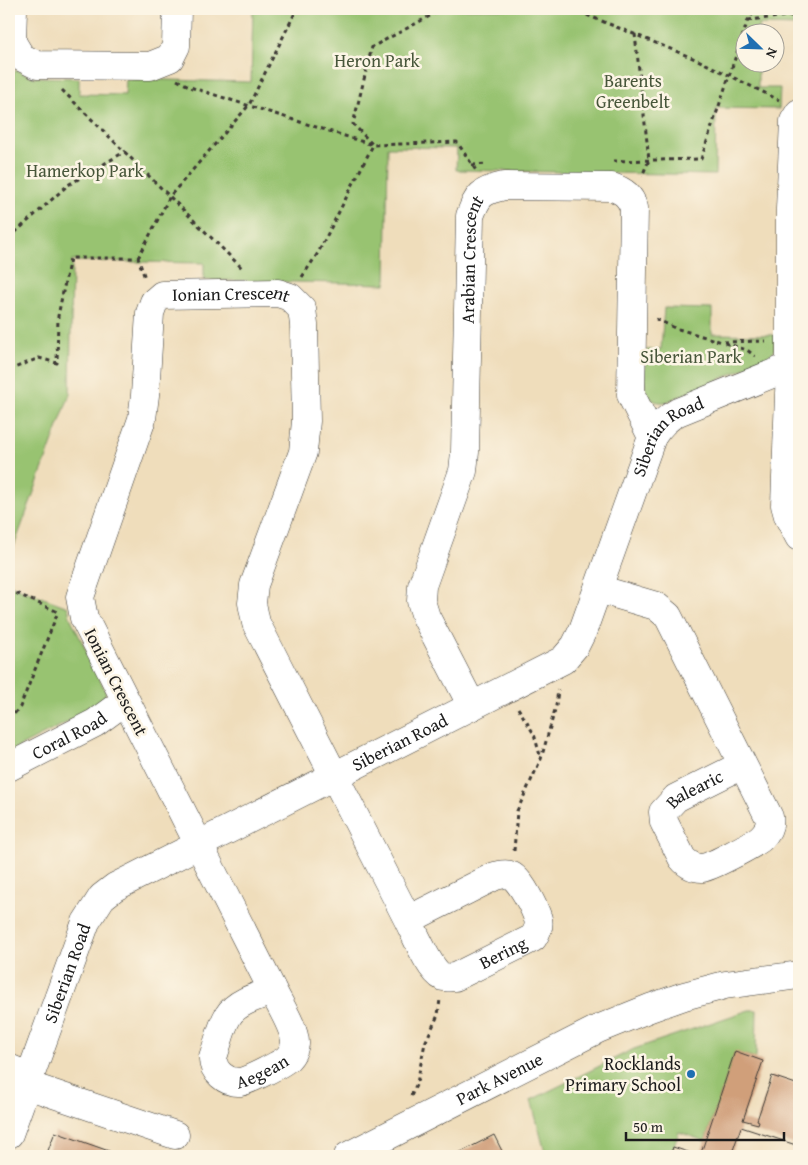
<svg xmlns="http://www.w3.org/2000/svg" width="808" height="1165" font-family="'Gentium Book Plus',serif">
<rect width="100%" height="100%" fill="#fcf5e5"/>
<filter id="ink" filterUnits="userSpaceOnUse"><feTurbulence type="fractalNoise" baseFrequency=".02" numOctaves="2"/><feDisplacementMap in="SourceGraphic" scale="10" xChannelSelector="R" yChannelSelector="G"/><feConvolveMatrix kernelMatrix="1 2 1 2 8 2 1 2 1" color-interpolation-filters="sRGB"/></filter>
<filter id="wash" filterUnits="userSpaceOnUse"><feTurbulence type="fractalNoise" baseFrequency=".0096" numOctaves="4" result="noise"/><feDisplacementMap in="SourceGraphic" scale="20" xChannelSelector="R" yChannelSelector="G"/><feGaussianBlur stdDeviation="1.12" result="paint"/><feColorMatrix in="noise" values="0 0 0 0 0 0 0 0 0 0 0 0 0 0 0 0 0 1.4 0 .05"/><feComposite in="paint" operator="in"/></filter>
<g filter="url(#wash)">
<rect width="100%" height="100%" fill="#efddbb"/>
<path fill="#98c371" stroke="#5a7046" d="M253,9H799V26L759,25V32H746V62L758,63V88H780L779,109L716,108L715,175L456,170L457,148L388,147L386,284L204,280V263L72,261L70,394L9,560V79L16,70L33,77L79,78V94L125,95L126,79L251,82Z
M664,308L712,309V334L775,335L774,351L765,360L666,402C636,406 646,367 646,350L661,349Z
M9,585L68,607L70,617L106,692L101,705L9,752Z
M749,1010H757L756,1058L735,1052L705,1141L679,1132L670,1156H546L531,1100L634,1049Z"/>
<g id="blocks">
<path fill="#d09f7a" d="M735,1051L763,1061L743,1120L758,1124L759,1121L757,1120L772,1076L799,1085V1146L741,1127L731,1156H700Z
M55,1132L123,1156H46Z
M494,1135L503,1153L496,1156H453Z
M673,1147L700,1156H670Z"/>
</g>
</g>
<g filter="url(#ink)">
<use href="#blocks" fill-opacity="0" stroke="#3c3934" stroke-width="1"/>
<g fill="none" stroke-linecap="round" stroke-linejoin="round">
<g stroke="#3c3934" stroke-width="29">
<g id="minor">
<path d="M13,9L12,42L21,57L37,65L150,66L170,58L176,46L177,9"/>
<path d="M799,113L794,121L790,209V367L785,505L788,516L799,537"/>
<path id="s1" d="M598,589L656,606L668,616L769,817C771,826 767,832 761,838C754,844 711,867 702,868C693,868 687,864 682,858L664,822L663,812L676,798L742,765"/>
<path id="s2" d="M472,706L426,617L421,601L422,586L463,471L465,452L470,216C478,195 481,191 504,186L612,187C624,191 630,196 634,208L631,395L652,437"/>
<path id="s3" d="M9,767L95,723L125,701"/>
<path id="s4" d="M273,991C258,996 236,1002 228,1016C221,1027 218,1044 213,1057C212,1071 226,1083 240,1082C248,1081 283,1063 288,1058C292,1054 294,1049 295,1044C296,1030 279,1004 273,991L84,618L80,597L142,419L145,395L150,313L154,302L162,295L278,293L290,297L302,309L304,325L306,421L303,452L254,585L252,603L256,623L408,920C415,934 430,971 443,977C447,978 451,977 455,977L533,938C537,932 540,926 538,919C535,909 520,878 510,875C505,873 500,875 495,876L408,920"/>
<path d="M9,1068L30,1077"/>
<path d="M27,1085L175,1135"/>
<path id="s5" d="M9,1134L86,922L102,897L115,887L563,660L575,646L583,630L652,437C659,426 666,418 678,412L799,363"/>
<path id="s6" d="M348,1156L598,1029L650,1008L684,996L725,985L799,975"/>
</g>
</g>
<path stroke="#3c3934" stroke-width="3" stroke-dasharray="4 4" stroke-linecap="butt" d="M572,9L698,60L779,100
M748,20L799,15
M635,34L649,160L642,176
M177,80L193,88L373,145L457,142L477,172
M62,90L244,270
M613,161L701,159L748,20L756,9
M472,165L486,164
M9,238L68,185L126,151
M138,258L170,196L249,105L297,9
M302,277L318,253L373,145L353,124L372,47L443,9
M656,319L675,328L722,342L766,341
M725,343L747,350L755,356
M9,370L39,358L57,363L58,316L70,258H138L145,278
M9,590L58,612
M518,708L534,734L541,759
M9,720L20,707L58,612
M514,851L517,811L541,759L556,706L558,690
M411,1096L417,1083L425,1043L438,1015L440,999"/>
<use href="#minor" stroke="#fff" stroke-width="28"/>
</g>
</g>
<circle fill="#1f6fb2" stroke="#fcf5e5" stroke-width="2" cx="691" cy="1074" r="5"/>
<g text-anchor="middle" stroke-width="5" stroke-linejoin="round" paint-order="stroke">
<g font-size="18" fill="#47563a" stroke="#fcf5e5">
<text x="377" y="67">Heron Park</text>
<text x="633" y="87">Barents<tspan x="633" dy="21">Greenbelt</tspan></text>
<text x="85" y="177">Hamerkop Park</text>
<text x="691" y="363">Siberian Park</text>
</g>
<g font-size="18" fill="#1c1c1c" stroke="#fcf5e5">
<text dy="6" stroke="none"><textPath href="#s2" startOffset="466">Arabian Crescent</textPath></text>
<text dy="6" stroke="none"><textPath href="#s4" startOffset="1091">Ionian Crescent</textPath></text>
<text dy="6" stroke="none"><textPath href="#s5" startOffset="1026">Siberian Road</textPath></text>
<text transform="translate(116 682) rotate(63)" y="6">Ionian Crescent</text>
<text dy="6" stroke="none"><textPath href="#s3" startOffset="68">Coral Road</textPath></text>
<text dy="6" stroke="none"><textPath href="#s5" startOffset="591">Siberian Road</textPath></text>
<text dy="6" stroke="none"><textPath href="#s1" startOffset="504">Balearic</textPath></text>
<text dy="6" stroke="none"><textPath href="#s4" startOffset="1958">Bering</textPath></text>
<text dy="6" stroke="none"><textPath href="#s5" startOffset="171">Siberian Road</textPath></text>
<text dy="6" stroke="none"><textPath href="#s4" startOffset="162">Aegean</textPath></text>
<text dy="6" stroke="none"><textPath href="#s6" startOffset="170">Park Avenue</textPath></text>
</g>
<g font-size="18" fill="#1c1c1c" stroke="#fcf5e5" text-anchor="end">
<text x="681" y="1070">Rocklands<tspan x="681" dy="21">Primary School</tspan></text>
</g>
</g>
<rect width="808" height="1165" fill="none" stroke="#fcf5e5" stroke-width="30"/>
<g transform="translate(760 48) rotate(113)"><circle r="24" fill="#fcf5e5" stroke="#a29e95"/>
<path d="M0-4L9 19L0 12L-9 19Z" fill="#1f6fb2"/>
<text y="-8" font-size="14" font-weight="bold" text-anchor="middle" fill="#1c1c1c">N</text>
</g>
<path d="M626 1132v8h158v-8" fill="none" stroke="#1c1c1c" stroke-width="2.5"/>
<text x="633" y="1132" font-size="15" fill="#1c1c1c" stroke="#fcf5e5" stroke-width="4" paint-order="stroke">50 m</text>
</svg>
